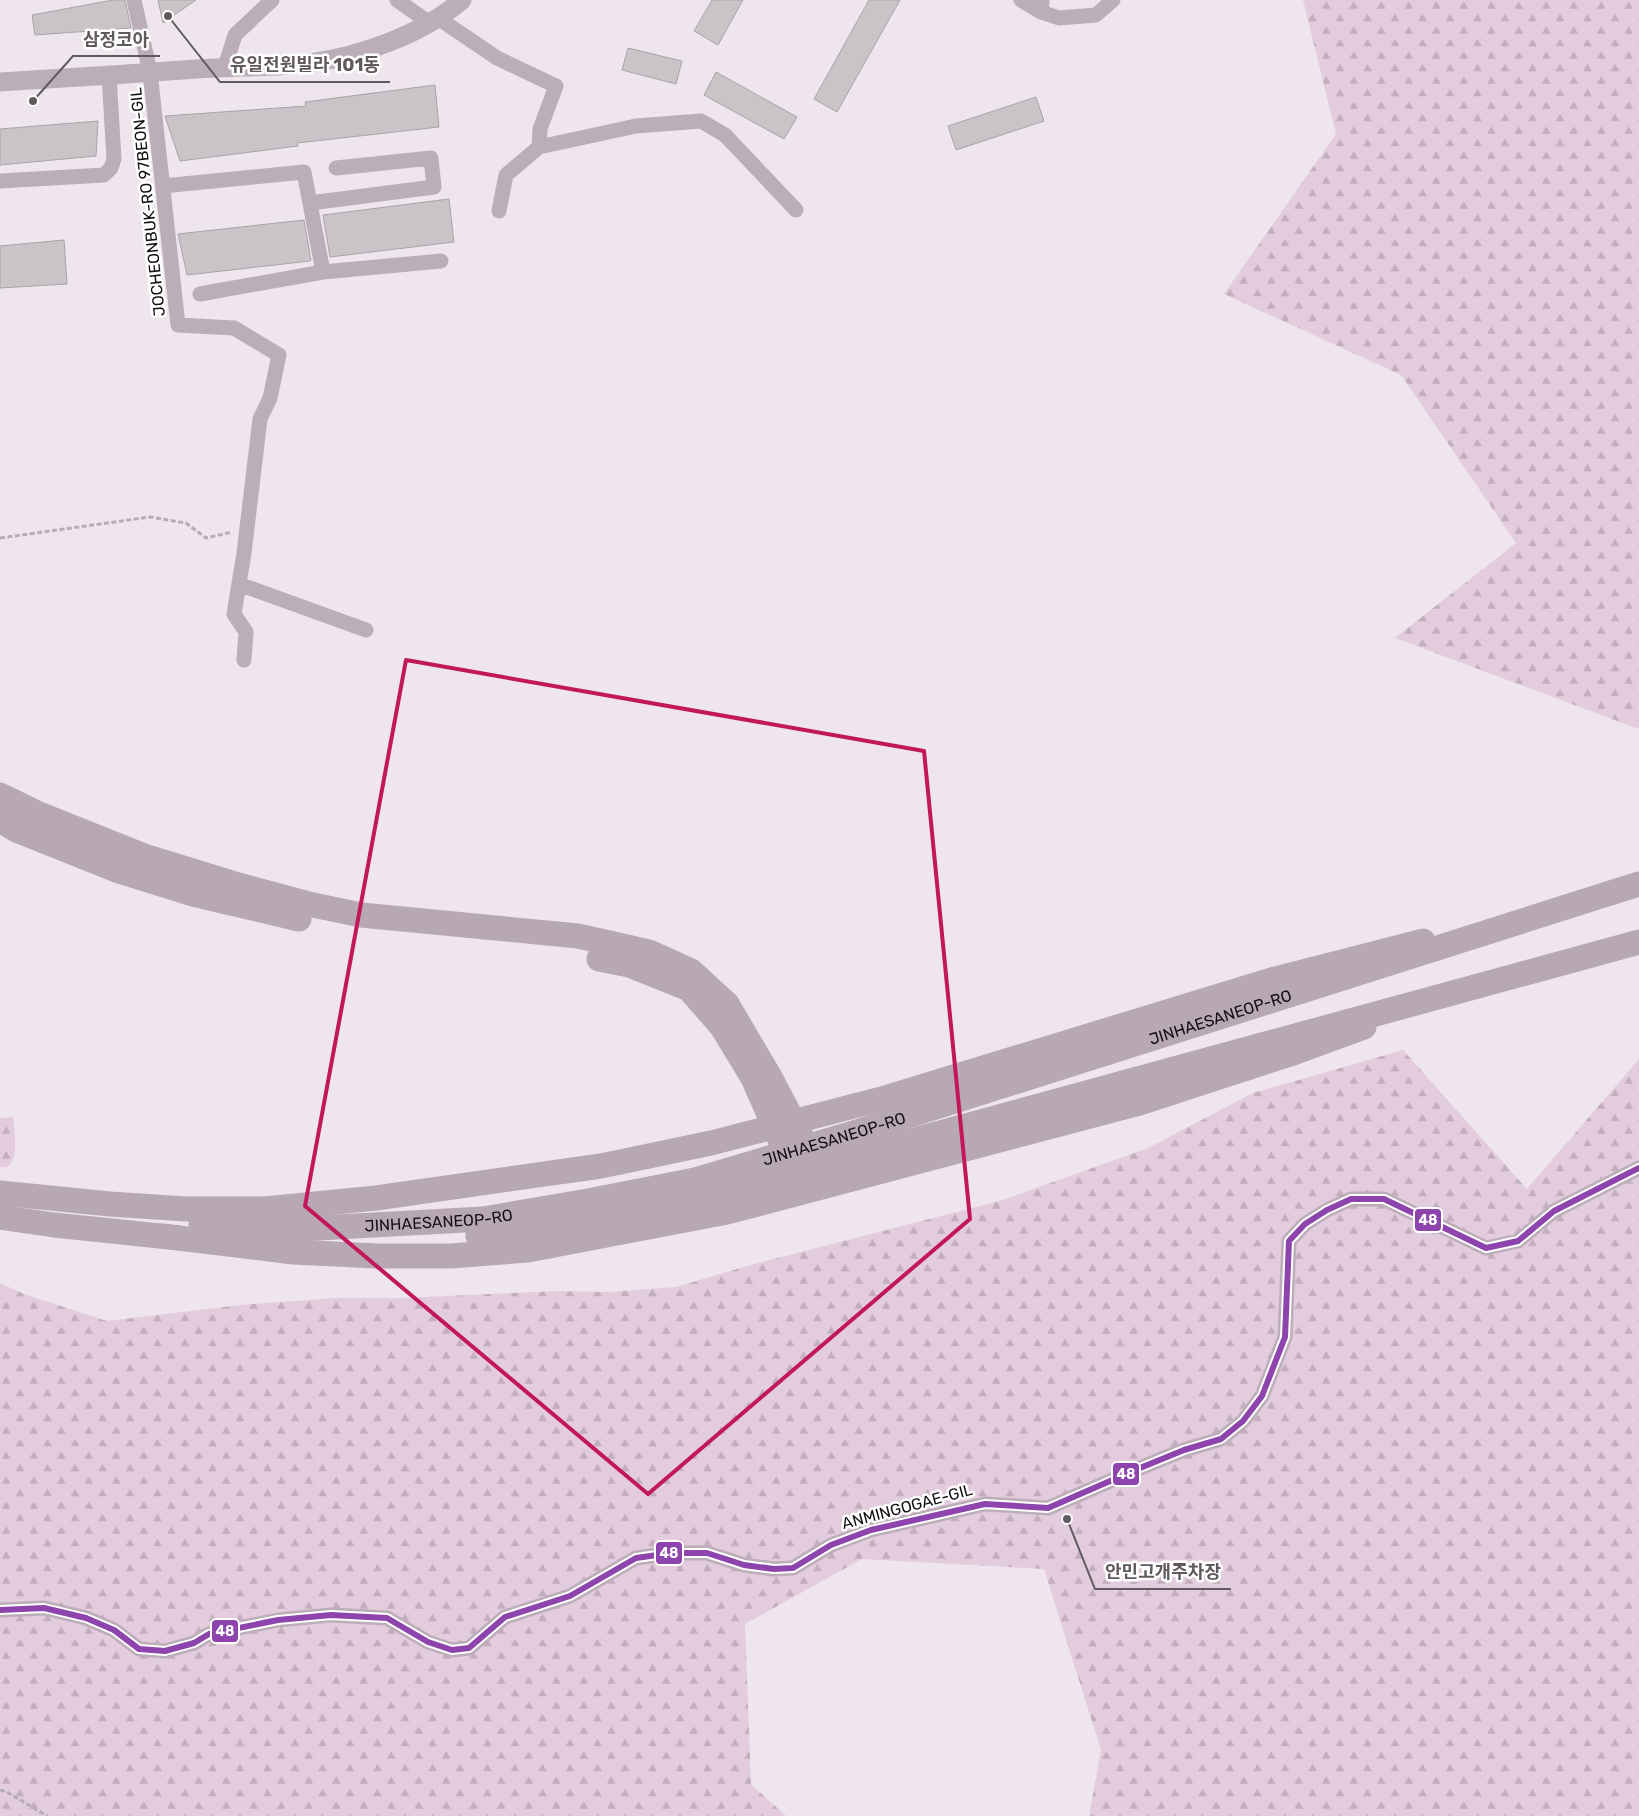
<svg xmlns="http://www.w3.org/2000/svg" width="1639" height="1816" font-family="Rubik,'Noto Sans KR',sans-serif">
<defs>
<pattern id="forest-firs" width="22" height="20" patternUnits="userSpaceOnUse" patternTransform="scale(1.25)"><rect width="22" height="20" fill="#e3ccdd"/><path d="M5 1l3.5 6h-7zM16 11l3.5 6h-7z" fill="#c2aebd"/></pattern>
</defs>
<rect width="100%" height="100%" fill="#eee6ec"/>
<path fill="url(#forest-firs)" d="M1303,0H1639V728L1633,727L1395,638L1516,543L1401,375L1224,294L1336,134Z
M1403,1050L1527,1189L1639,1059V1816H1089L1101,1750L1044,1569L862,1559L745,1624L751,1784L786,1816H0V1283L24,1294L107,1321L240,1305L337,1298H404L555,1291L608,1292L676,1287L754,1264L1003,1200L1148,1148L1253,1093Z
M13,1117C14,1130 22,1171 0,1167V1118Z"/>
<path fill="#cac4c8" stroke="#a9a3a8" d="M113,0H125L131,28L35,35L32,15Z
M158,0H196L163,23Z
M712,0H743L718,45L694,31Z
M869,0H900L837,112L814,99Z
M628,48L682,61L676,84L622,70Z
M716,72L797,117L784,139L704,95Z
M435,85L439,127L297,143L298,146L180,161L165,116L306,106L305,102Z
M1036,97L1044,121L956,150L948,126Z
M98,121L96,156L0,165V129Z
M449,199L454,242L330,257L323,215Z
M304,220L311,260L310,261L187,275L178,234Z
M64,240L67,284L0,288V246Z"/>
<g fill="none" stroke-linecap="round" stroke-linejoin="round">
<path stroke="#b7adb5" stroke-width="3" stroke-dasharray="5 2.5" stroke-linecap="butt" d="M0,538L150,517L186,523L206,538L232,532
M0,1790L7,1792L47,1816"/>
<path stroke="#bcaeb8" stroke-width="15" d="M134,0L150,72L178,325L234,328L279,355L270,398L260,419L244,553L234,614L246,632L244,660
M397,0L431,24
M1021,0L1041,12L1042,0
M1041,12L1059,18L1096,15L1113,0
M438,18L497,58L556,86L540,129L539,147L506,175L499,211
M225,67L235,35L272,0
M539,147L636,126L701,121L725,135L796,210
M0,181L104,175L111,168L114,159L109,75
M163,186L304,172L323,272L200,294
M310,203L434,187L431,158L336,168
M323,272L441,261
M239,584L366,630
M0,1610L44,1608L86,1618L114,1630L139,1649L165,1651L194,1643L209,1634L278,1620L331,1615L387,1618L428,1642L452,1650L469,1648L505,1617L570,1596L636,1558L672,1553H707L744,1565L774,1569L793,1568L831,1545L871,1530L985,1504L1048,1508L1140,1468L1184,1450L1221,1439L1243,1421L1262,1396L1285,1337L1289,1241L1305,1224L1327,1210L1351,1199H1384L1486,1248L1518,1241L1554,1211L1639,1168"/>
<path stroke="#bcaeb8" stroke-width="19" d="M0,82C66,78 131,74 197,69C234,66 273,68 310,63C361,56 423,34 462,0"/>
<g stroke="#b7a8b4" stroke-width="25">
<path d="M0,795L37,813L147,857L235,884L313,905L361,915L578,936L649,952L691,971L727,1004L770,1077L802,1138"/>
<path d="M0,820L16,830L116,870L193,894L299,919"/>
<path d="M599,959L629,965L689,989L722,1027L753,1078L781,1142"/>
<path d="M0,1193L110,1204L186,1209H265L376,1198L601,1166L711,1143L885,1098L1275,979L1423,941"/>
<path d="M0,1217L54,1225L179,1238"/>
<path id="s1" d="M201,1225L283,1230L483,1219L588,1201L695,1180"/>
<path d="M162,1236L293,1252L377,1256H451L528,1250L727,1212L1136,1104L1293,1053L1364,1027"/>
<path d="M478,1236L586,1222L695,1198"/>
</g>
<g stroke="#b7a8b4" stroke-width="25">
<path id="s2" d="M695,1180L857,1132L1639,884"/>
<path d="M695,1198L783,1176L1639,942"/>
</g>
<g stroke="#fff" stroke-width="10">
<path id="bus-1" d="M0,1610L44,1608L86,1618L114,1630L139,1649L165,1651L194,1643L209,1634L278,1620L331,1615L387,1618L428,1642L452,1650L469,1648L505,1617L570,1596L636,1558L672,1553H707L744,1565L774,1569L793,1568L831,1545L871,1530L985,1504L1048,1508L1140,1468L1184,1450L1221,1439L1243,1421L1262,1396L1285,1337L1289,1241L1305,1224L1327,1210L1351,1199H1384L1486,1248L1518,1241L1554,1211L1639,1168"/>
</g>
<use href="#bus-1" stroke="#8e44ad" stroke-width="6"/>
</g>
<path fill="none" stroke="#c2185b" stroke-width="4" stroke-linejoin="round" d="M406,660L924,751L970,1219L648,1494L305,1206Z"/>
<g text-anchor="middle" stroke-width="5" stroke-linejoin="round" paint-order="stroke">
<g font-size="16" fill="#140f13" stroke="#fff">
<text transform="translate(147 202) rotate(-96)" y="6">JOCHEONBUK-RO 97BEON-GIL</text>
<text dy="6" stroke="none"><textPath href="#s2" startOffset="550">JINHAESANEOP-RO</textPath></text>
<text dy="6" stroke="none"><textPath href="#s2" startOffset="145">JINHAESANEOP-RO</textPath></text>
<text dy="6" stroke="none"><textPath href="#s1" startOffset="238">JINHAESANEOP-RO</textPath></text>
<text transform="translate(907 1506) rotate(-15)" y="6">ANMINGOGAE-GIL</text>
</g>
</g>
<path fill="none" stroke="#605a5f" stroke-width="2" d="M33 101L73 56H160M168 16L220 82H390M1067 1519L1095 1589H1231"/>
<g fill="#605a5f" stroke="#fff" stroke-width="2">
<circle cx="33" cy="101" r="5"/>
<circle cx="168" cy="16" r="5"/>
<circle cx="1067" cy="1519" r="5"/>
</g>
<g font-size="18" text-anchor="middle" font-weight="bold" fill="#605a5f" stroke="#fff" stroke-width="5" stroke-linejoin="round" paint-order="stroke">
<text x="116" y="46">삼정코아</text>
<text x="305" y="71">유일전원빌라 101동</text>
<text x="1163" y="1578">안민고개주차장</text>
</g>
<g stroke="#fff" stroke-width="2">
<rect x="1414" y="1208" width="28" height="24" rx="5" fill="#8e44ad"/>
<rect x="1112" y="1462" width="28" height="24" rx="5" fill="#8e44ad"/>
<rect x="655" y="1541" width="28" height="24" rx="5" fill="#8e44ad"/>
<rect x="211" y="1619" width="28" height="24" rx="5" fill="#8e44ad"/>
</g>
<g font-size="14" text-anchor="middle" font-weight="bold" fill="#fff">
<text x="1428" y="1225">48</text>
<text x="1126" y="1479">48</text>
<text x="669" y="1558">48</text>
<text x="225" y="1636">48</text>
</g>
</svg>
